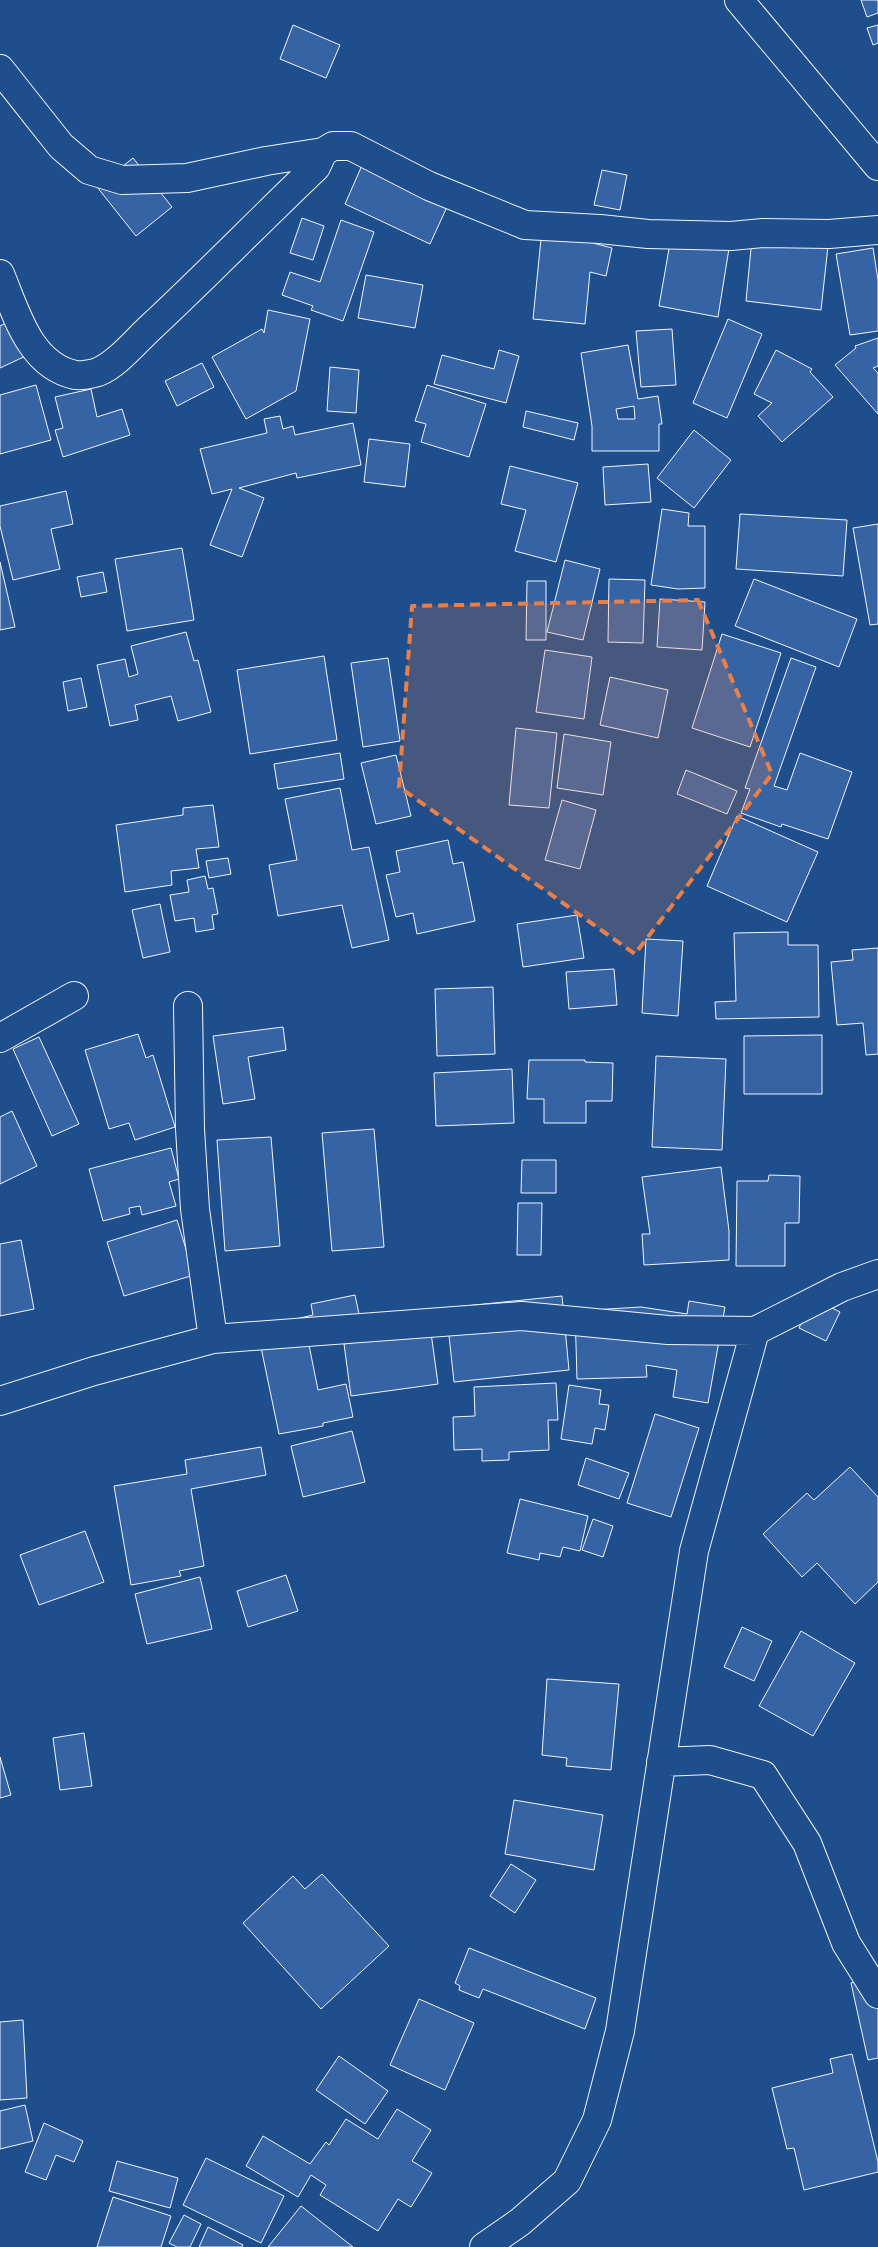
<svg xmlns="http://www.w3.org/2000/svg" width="878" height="2247" font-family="Cabin,sans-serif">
<rect width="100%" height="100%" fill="#1f4e8c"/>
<path fill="#3563a3" stroke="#f2f6ff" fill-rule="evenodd" d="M861,0H878V13L867,17Z
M293,25L340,45L326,78L280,59Z
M878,25V43L873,45L867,28Z
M371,145L457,185L430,244L345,204Z
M133,158L172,207L136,236L97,187Z
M602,170L627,175L620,210L594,205Z
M302,218L324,226L313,260L290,253Z
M341,220L374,232L343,321L311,310L313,306L282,295L290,272L320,282Z
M673,226L731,236L718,317L659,306Z
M542,229L594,235L593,243L612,248L606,276L590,272L585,324L533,319Z
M752,238L828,246L821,310L746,301Z
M873,248L878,280V331L850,335L836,254Z
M366,275L423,285L415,328L358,318Z
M268,310L310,319L296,391L246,419L212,357L262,329L264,333Z
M16,318L32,353L0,368V326Z
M728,319L762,334L727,418L693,403Z
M672,329L676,385L641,387L636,331Z
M878,338V366L873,368L878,373V414L835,365L856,348L855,346Z
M628,345L638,399L658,396L662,424H659V451H592V426L581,353ZM634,406L635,419H618L616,409Z
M499,350L519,356L506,403L434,384L442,355L494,369Z
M776,350L812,369L810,372L833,397L782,442L758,416L772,403L754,394Z
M202,363L214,387L177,406L165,381Z
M330,367L359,370L356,413L327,411Z
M36,385L51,440L0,454V395Z
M427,385L486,404L469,457L421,442L426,424L415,421Z
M91,389L97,417L122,409L130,435L63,457L55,430L63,428L55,397Z
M526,411L578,423L574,440L523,427Z
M280,416L283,429L293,426L295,435L353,423L361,465L297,478L296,473L239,488L264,498L242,557L210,545L232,489L212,494L200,449L267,433L264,419Z
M694,430L731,460L694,508L657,478Z
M369,439L410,444L405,487L364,482Z
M648,464L651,502L605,505L603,467Z
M510,466L578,483L556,562L515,551L526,510L501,504Z
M66,491L73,524L51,529L60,569L13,580L0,526V506Z
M662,509L689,513L688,526H705V588L678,589L651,585Z
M740,514L847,520L843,576L736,569Z
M878,524V624L870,625L853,528Z
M182,548L194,620L127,631L115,559Z
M565,560L600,569L583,640L547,632Z
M0,562L15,627L0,630Z
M103,572L107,592L81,597L77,577Z
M609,579L645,580L643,643L608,642Z
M754,579L857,619L839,667L735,626Z
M527,581H546V640H526Z
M660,599L705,602L702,650L657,647Z
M186,632L194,661L198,660L211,712L178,721L171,696L135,705L138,720L110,726L97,665L125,659L129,677L138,674L131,646Z
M722,634L781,653L750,747L692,728Z
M545,650L592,657L584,719L536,712Z
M324,656L337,740L250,754L237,670Z
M388,658L400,741L363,747L351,663Z
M791,658L816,667L774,786L787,790L800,753L852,772L828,839L782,824L781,827L741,813L750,789L745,788Z
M610,677L668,690L658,738L600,725Z
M81,678L87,707L68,711L63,682Z
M516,728L557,733L549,808L509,805Z
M564,734L611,742L603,795L557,788Z
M340,753L344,779L278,789L274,764Z
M396,755L411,816L376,824L361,763Z
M686,770L737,791L727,814L677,794Z
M340,788L352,850L369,847L389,940L352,948L342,905L278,916L269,865L297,860L285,799Z
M562,800L596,810L580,869L545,860Z
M213,805L219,847L196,849L199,868L171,871L172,885L125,892L116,825L183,815V808Z
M737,816L818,852L787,922L707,886Z
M448,840L453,864L463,862L475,921L417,934L413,913L396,917L386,875L400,872L396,851Z
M228,858L231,874L209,878L206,861Z
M205,876L208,889L213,888L218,914L212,915L214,929L196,932L194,918L175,921L170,895L189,892L187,880Z
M160,904L170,952L143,958L132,910Z
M577,915L584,958L523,967L517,924Z
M788,932V945H818L819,1017L716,1019L715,1002L736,1001L734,933Z
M646,939L683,941L678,1016L642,1013Z
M878,948V1054L866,1055L863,1023L837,1025L831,962L853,960L852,950Z
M614,969L617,1005L569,1009L566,972Z
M493,987L495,1054L437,1056L435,989Z
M283,1027L286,1050L248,1057L255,1099L223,1104L213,1036Z
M138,1034L146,1058L153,1055L175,1127L135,1140L129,1123L109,1129L85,1050Z
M822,1035V1094H744V1036Z
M39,1037L79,1124L52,1136L13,1049Z
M656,1056L726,1059L722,1150L652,1147Z
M529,1060H585V1062L613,1063L612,1101H586V1123H544V1099H527Z
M512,1069L514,1123L436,1126L434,1073Z
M12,1111L37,1166L0,1184V1117Z
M374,1129L384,1247L332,1251L322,1133Z
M271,1137L280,1246L225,1251L217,1140Z
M171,1148L179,1179L169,1182L176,1206L142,1215L140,1206L129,1208L130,1214L103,1221L89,1169Z
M522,1160H556V1193H521Z
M721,1167L729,1231V1260L644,1265L642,1234H650L642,1177Z
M769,1175L800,1176L799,1223H785V1266H736L737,1181H768Z
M518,1203H542L541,1255H517Z
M177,1220L194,1275L124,1296L107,1242Z
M21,1240L34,1309L0,1316V1244Z
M355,1295L361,1324L309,1345L318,1390L346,1384L353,1417L323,1423V1426L279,1434L257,1328L313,1315L311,1304Z
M562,1296L569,1370L454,1382L446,1308Z
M813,1298L840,1312L826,1341L799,1328Z
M689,1301L725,1307L708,1403L673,1397L677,1370L646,1365L647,1377L577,1379L575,1311L641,1307L687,1314Z
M429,1318L438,1384L351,1396L344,1344L398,1336Z
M556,1383L558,1420H548L549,1450L509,1452V1460L482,1461V1449L454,1450L453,1417L475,1416L474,1387Z
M569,1385L601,1390L599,1404L609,1405L605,1430L595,1428L592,1444L561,1439Z
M655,1414L699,1428L671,1517L627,1503Z
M352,1431L365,1482L303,1497L291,1446Z
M261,1447L266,1475L191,1489L204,1566L179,1571L181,1576L131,1585L114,1486L187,1474L185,1460Z
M586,1458L629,1473L619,1499L578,1485Z
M850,1467L878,1497V1582L855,1604L817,1563L802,1577L763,1534L807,1493L814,1500Z
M520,1499L588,1516L580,1551L563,1547L560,1557L540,1553L539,1560L507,1553Z
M593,1519L613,1526L603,1557L582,1550Z
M85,1531L104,1582L39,1605L20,1555Z
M286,1575L298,1611L248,1627L237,1591Z
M200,1577L212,1629L147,1644L135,1594Z
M742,1627L772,1641L754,1681L724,1667Z
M801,1631L855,1663L813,1736L759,1706Z
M547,1679L619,1684L611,1770L566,1766L567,1758L542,1755Z
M84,1733L92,1786L60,1790L53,1738Z
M0,1757L11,1795L0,1798Z
M514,1800L603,1815L594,1870L505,1854Z
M511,1864L536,1880L515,1913L490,1896Z
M322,1874L389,1946L321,2009L243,1923L293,1876L305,1889Z
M469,1948L596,1998L585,2029L483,1989L479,1998L459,1990L460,1986L455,1983Z
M878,1977V2058L868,2060L851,1983Z
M419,1999L474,2023L445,2090L390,2065Z
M23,2020L27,2098L0,2100V2022Z
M852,2054L878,2162V2172L804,2190L794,2148L787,2149L772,2088L833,2073L830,2059Z
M339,2056L388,2091L365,2124L316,2090Z
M25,2105L33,2141L0,2149V2111Z
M397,2109L431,2130L412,2161L432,2173L411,2207L398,2199L378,2231L320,2195L326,2185L311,2175L298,2197L246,2166L263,2136L310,2164L326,2142L329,2145L346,2119L378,2139Z
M44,2123L83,2141L74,2162L56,2155L46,2180L25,2172Z
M206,2158L284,2196L261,2243L183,2205Z
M117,2161L178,2178L170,2208L109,2191Z
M113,2197L171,2216L161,2247H97Z
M301,2206L353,2247H268Z
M184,2215L201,2224L190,2247H177L169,2243Z
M208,2227L243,2245L242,2247H199Z"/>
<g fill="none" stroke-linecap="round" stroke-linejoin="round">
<g stroke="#f2f6ff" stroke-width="30">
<path id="street" d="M739,0L878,166
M0,69L61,146L89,170L122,180L187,178L266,161L323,152
M0,274C16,312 29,365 75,375C81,376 92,374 98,372C117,364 134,343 150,328C206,276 260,220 316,167L323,152L333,146H351L429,186L525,225L600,229L648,234L731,236L763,233L829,234L878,230
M188,1006L190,1129L195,1209L213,1339
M0,1038L74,996
M0,1401L94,1371L213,1339L522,1316L668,1330L755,1331L842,1287L878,1274
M661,1762L710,1760L763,1775L807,1843L846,1943L878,1994
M484,2247L520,2222L567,2181L597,2120L620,2031L694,1551L755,1331"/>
</g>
<use href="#street" stroke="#1f4e8c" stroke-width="28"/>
</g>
<path fill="#ea8049" fill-opacity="0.2" stroke="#ea8049" stroke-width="4" stroke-dasharray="10 6" stroke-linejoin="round" d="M698,600L772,774L635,954L399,787L412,606Z"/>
</svg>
